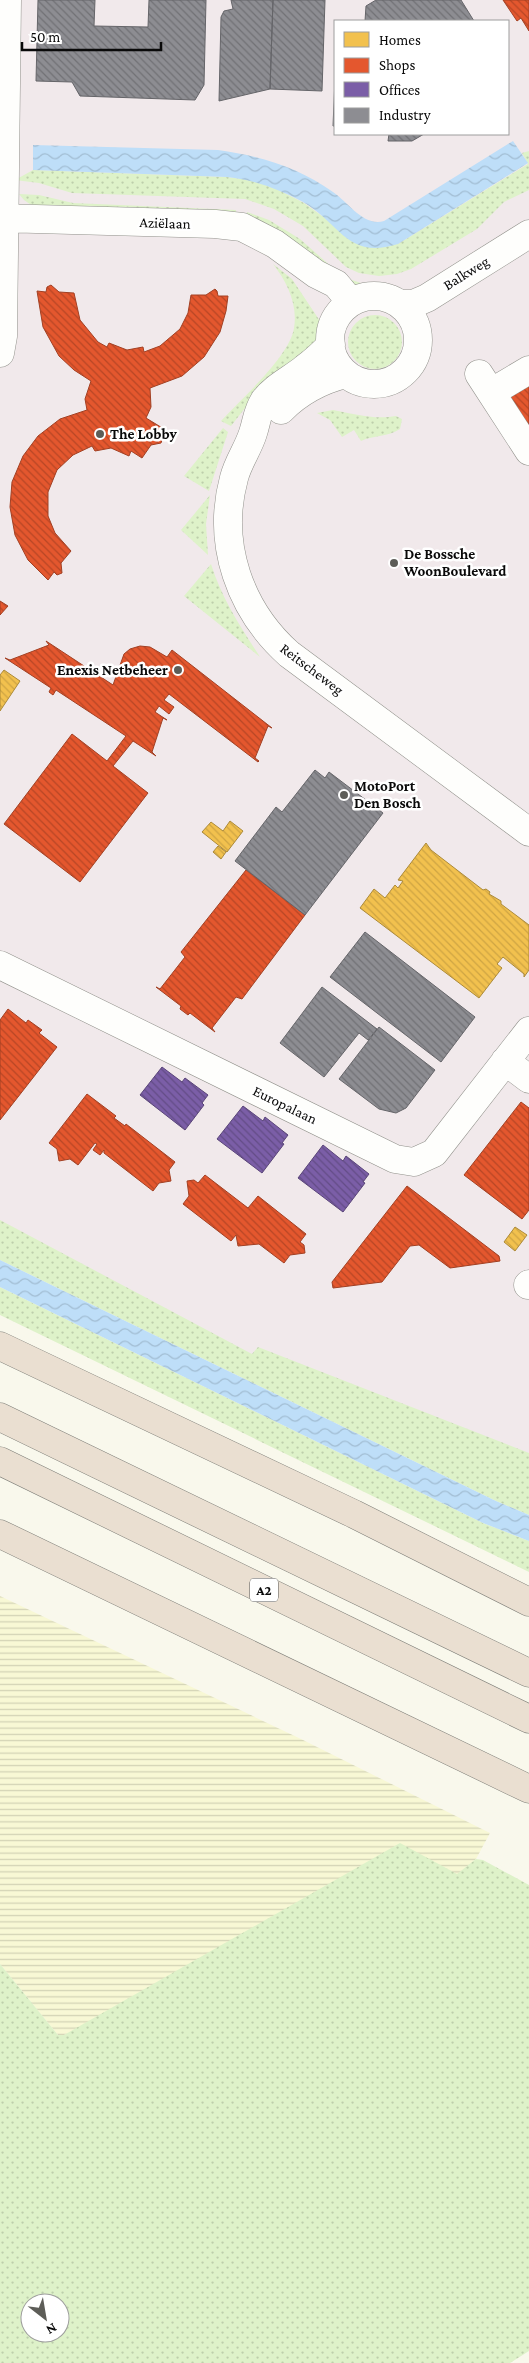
<svg xmlns="http://www.w3.org/2000/svg" width="529" height="2363" font-family="'Crimson Pro',serif">
<defs>
<pattern id="farmland-rules" width="6" height="5" patternUnits="userSpaceOnUse" patternTransform="scale(1.25)"><rect width="6" height="5" fill="#f8f8d5"/><path d="M0 2.5h6" fill="none" stroke="#d3d3b6"/></pattern>
<pattern id="green-dots" width="8" height="8" patternUnits="userSpaceOnUse" patternTransform="scale(1.25)"><rect width="8" height="8" fill="#def2c9"/><path d="M2 2h.1M6 6h.1" fill="none" stroke="#bdceab" stroke-width="1.8" stroke-linecap="round"/></pattern>
<pattern id="water-waves" width="16" height="10" patternUnits="userSpaceOnUse" patternTransform="scale(1.25)"><rect width="16" height="10" fill="#bedef8"/><path d="M0 5q4-4 8 0t8 0" fill="none" stroke="#a2bdd3"/></pattern>
<pattern id="homes-back-hatch" width="6" height="6" patternUnits="userSpaceOnUse" patternTransform="scale(1.25)"><rect width="6" height="6" fill="#f2c14e"/><path d="M-1 5l2 2M0 0l6 6M5-1l2 2" fill="none" stroke="#cea443"/></pattern>
<pattern id="shops-back-hatch" width="6" height="6" patternUnits="userSpaceOnUse" patternTransform="scale(1.25)"><rect width="6" height="6" fill="#e4572e"/><path d="M-1 5l2 2M0 0l6 6M5-1l2 2" fill="none" stroke="#b74625"/></pattern>
<pattern id="offices-back-hatch" width="6" height="6" patternUnits="userSpaceOnUse" patternTransform="scale(1.25)"><rect width="6" height="6" fill="#7b5ea7"/><path d="M-1 5l2 2M0 0l6 6M5-1l2 2" fill="none" stroke="#634c86"/></pattern>
<pattern id="industry-back-hatch" width="6" height="6" patternUnits="userSpaceOnUse" patternTransform="scale(1.25)"><rect width="6" height="6" fill="#8d8d92"/><path d="M-1 5l2 2M0 0l6 6M5-1l2 2" fill="none" stroke="#717175"/></pattern>
</defs>
<rect width="100%" height="100%" fill="#f9f8ec"/>
<path fill="#f1e9eb" fill-rule="evenodd" d="M0,0H529V1483L255,1356L0,1231ZM335,21H508V134H335Z"/>
<path fill="url(#farmland-rules)" d="M0,1596L301,1739L490,1833L476,1859L458,1874L64,2035H58L0,1964Z"/>
<path fill="url(#green-dots)" fill-rule="evenodd" d="M529,151V190L504,202L477,229L411,269L397,274L379,276L359,273L346,267L303,226L274,209L245,199L72,193L39,183L15,180L33,170L227,177L250,180L271,186L304,203L325,218L398,244L528,164L522,153Z
M19,194L39,195L73,203L236,210L235,217L37,209L24,200Z
M247,212L269,220L300,239L343,277L373,287L357,294L245,220Z
M273,264L292,279L320,321L322,332L315,344L249,403L231,426L221,421C241,399 290,356 294,328C298,304 287,282 273,264Z
M348 342a27 27 0 1 1 54 0a27 27 0 1 1-54 0Z
M333,410C355,414 374,420 396,416L402,419L400,429C388,437 374,435 361,441L354,430L342,437L330,420L317,413Z
M223,428L228,432L209,491L184,476Z
M210,495L206,524L208,555L181,530Z
M211,564C222,599 240,626 260,657L184,596Z
M0,1220L252,1354L258,1347L529,1453V1515L496,1501L0,1260Z
M0,1287L483,1523L529,1541V1572L0,1315Z
M400,1843L457,1874L476,1859L483,1860L529,1885V2351L510,2363H0V1964L58,2035H64ZM30,2303H60V2333H30Z"/>
<path fill="url(#water-waves)" d="M513,141L528,163L398,244C347,260 341,224 303,202C278,189 255,180 227,177L33,170V145L218,150C261,156 298,167 333,192C349,203 364,227 384,221Z
M0,1260L496,1501L529,1515V1541L483,1523L0,1287Z"/>
<path fill="url(#homes-back-hatch)" stroke="#ac8a39" d="M4,670L20,681L0,711V675Z
M230,821L243,831L227,852L202,832L211,822L223,831Z
M426,843L431,850L483,890L486,889L490,892L489,894L501,901V904L529,925V970L524,977V974L503,957L497,964L502,968L479,998L360,908L374,889L385,898L395,885L398,888L403,881L398,880Z
M218,846L226,852L221,859L213,852Z
M515,1227L527,1235L515,1251L504,1242Z"/>
<path fill="url(#shops-back-hatch)" stroke="#a24023" d="M503,0H529V31L521,18L517,21Z
M51,285L59,292L74,293L80,320L98,342L107,347L109,343L127,350L143,347L144,352L160,346L180,329L188,313L191,295H206L215,289L217,291L218,296H228L226,311L220,332L204,357L182,376L150,388L151,407L146,418L164,429L158,436L162,440L161,443L151,445L142,458L131,451L129,456L111,448L95,451L92,446L73,455L57,470L48,492V516L55,533L71,551L61,563L62,573L57,575L54,572L48,580L28,560L15,535L10,507L12,482L23,456L38,436L60,419L87,410L85,399L91,381L74,370L59,356L43,327L37,291L46,292L47,287Z
M529,379V438L502,396Z
M0,601L8,606L0,615Z
M46,641L113,685L124,654L130,649L140,646L150,647L167,657L172,650L272,728L268,726L255,758L259,761L258,762L169,694L164,700L174,707L169,714L159,706L155,712L167,720L163,718L152,752L156,756L133,741L113,766L148,793L80,882L4,824L72,734L107,761L126,736L56,690L53,695L49,692L51,688L5,658L10,660L49,645Z
M246,870L305,915L242,999L236,997L212,1028L215,1032L190,1013L188,1015L180,1009L181,1006L156,987L160,989L185,957L181,952Z
M8,1009L26,1023L28,1020L42,1030L39,1033L57,1047L0,1120V1020Z
M87,1094L116,1116L114,1118L125,1126L126,1124L175,1162L169,1170L171,1181L159,1183L153,1191L104,1153V1150L100,1155L93,1150L97,1144L95,1143L78,1165L70,1159L59,1161L57,1149L49,1143Z
M521,1102L529,1108V1210L522,1219L464,1175Z
M205,1175L248,1208L258,1196L306,1234L300,1242L304,1245L305,1253L290,1255L284,1263L259,1244L238,1246L236,1235L231,1241L183,1204L189,1196L187,1181L194,1180L198,1183Z
M407,1186L499,1256L500,1261L450,1268L419,1245L410,1246L382,1282L333,1288L332,1282Z"/>
<path fill="url(#offices-back-hatch)" stroke="#594478" d="M162,1067L182,1082L185,1078L208,1095L202,1103L204,1105L185,1130L140,1095Z
M243,1106L263,1121L265,1117L288,1135L282,1143L284,1144L262,1173L217,1139Z
M323,1145L343,1161L346,1156L369,1174L363,1182L365,1183L343,1212L298,1178Z"/>
<path fill="url(#industry-back-hatch)" stroke="#656569" d="M38,0H95L94,26L148,27L149,0H206L204,85L195,100L80,96L72,82L36,81Z
M231,0H273L270,89L219,101L221,17L224,11L233,9Z
M273,0H325L322,91L270,89Z
M376,0H461L474,21H365L366,6Z
M335,79V126H333Z
M389,134H424L412,141H388Z
M315,770L325,778L329,772L383,813L305,915L235,861L276,807L282,812Z
M365,932L475,1017L441,1062L330,977Z
M322,987L377,1029L368,1040L359,1033L324,1077L280,1043Z
M379,1027L435,1070L406,1108L396,1113L379,1109L339,1079Z"/>
<g fill="none" stroke-linecap="round" stroke-linejoin="round">
<g stroke="#91918b" stroke-width="29">
<path id="minor" d="M0,218L215,224L242,227L275,244L316,274L336,284L351,302
M330 340a44 44 0 1 1 88 0a44 44 0 1 1-88 0Z
M400,304H413L427,298L529,234
M331,345C323,353 315,361 305,368C292,379 274,387 264,401C257,412 257,421 253,433C248,449 238,462 234,478C216,544 240,610 289,654L529,832
M0,353L3,336L7,0
M479,374L529,451
M492,392L529,370
M281,410C299,392 321,380 346,374
M0,965L395,1159L414,1162L434,1153L529,1031
M505,1061L529,1079
M528,1285L529,1284"/>
</g>
<g stroke="#7e7e78" stroke-width="29">
<path id="highway" d="M0,1346L354,1514L529,1602
M0,1417L529,1673
M0,1461L529,1719
M0,1534L529,1789"/>
</g>
<use href="#minor" stroke="#fefefc" stroke-width="28"/>
<use href="#highway" stroke="#eadfd1" stroke-width="28"/>
</g>
<g fill="#5d5d58" stroke="#fff" stroke-width="2">
<circle cx="100" cy="434" r="5"/>
<circle cx="394" cy="563" r="5"/>
<circle cx="178" cy="670" r="5"/>
<circle cx="344" cy="795" r="5"/>
</g>
<g text-anchor="middle" stroke-width="5" stroke-linejoin="round" paint-order="stroke">
<rect fill="#fff" stroke="#535353" stroke-width="1" x="250" y="1578.5" width="28" height="23" rx="4"/>
<g font-size="14" font-weight="bold" fill="#090909">
<text x="264" y="1595">A2</text>
</g>
<g font-size="15" fill="#090909" stroke="#fff">
<text transform="translate(165 223) rotate(2)" y="5">Aziëlaan</text>
<text transform="translate(466 273) rotate(-32)" y="5">Balkweg</text>
<text transform="translate(312 669) rotate(37)" y="5">Reitscheweg</text>
<text transform="translate(285 1105) rotate(26)" y="5">Europalaan</text>
</g>
<g font-size="15" font-weight="bold" fill="#090909" stroke="#fff" text-anchor="start">
<text x="110" y="439">The Lobby</text>
<text x="404" y="559">De Bossche<tspan x="404" dy="17">WoonBoulevard</tspan></text>
<text x="168" y="675" text-anchor="end">Enexis Netbeheer</text>
<text x="354" y="791">MotoPort<tspan x="354" dy="17">Den Bosch</tspan></text>
</g>
</g>
<rect x="334" y="20" width="175" height="115" fill="#ffffff" stroke="#9d9d9d"/>
<rect x="344" y="32" width="25" height="15" fill="#f2c14e" stroke="#9d9d9d"/>
<text x="379" y="45" font-size="15" fill="#090909">Homes</text>
<rect x="344" y="58" width="25" height="15" fill="#e4572e" stroke="#9d9d9d"/>
<text x="379" y="70" font-size="15" fill="#090909">Shops</text>
<rect x="344" y="82" width="25" height="15" fill="#7b5ea7" stroke="#9d9d9d"/>
<text x="379" y="95" font-size="15" fill="#090909">Offices</text>
<rect x="344" y="108" width="25" height="15" fill="#8d8d92" stroke="#9d9d9d"/>
<text x="379" y="120" font-size="15" fill="#090909">Industry</text>
<g transform="translate(45 2318) rotate(149)"><circle r="24" fill="#ffffff" stroke="#9d9d9d"/>
<path d="M0-4L9 19L0 12L-9 19Z" fill="#5d5d58"/>
<text y="-8" font-size="14" font-weight="bold" text-anchor="middle" fill="#090909">N</text>
</g>
<path d="M22 42v8h139v-8" fill="none" stroke="#090909" stroke-width="2.5"/>
<text x="30" y="42" font-size="15" fill="#090909" stroke="#ffffff" stroke-width="4" paint-order="stroke">50 m</text>
</svg>
